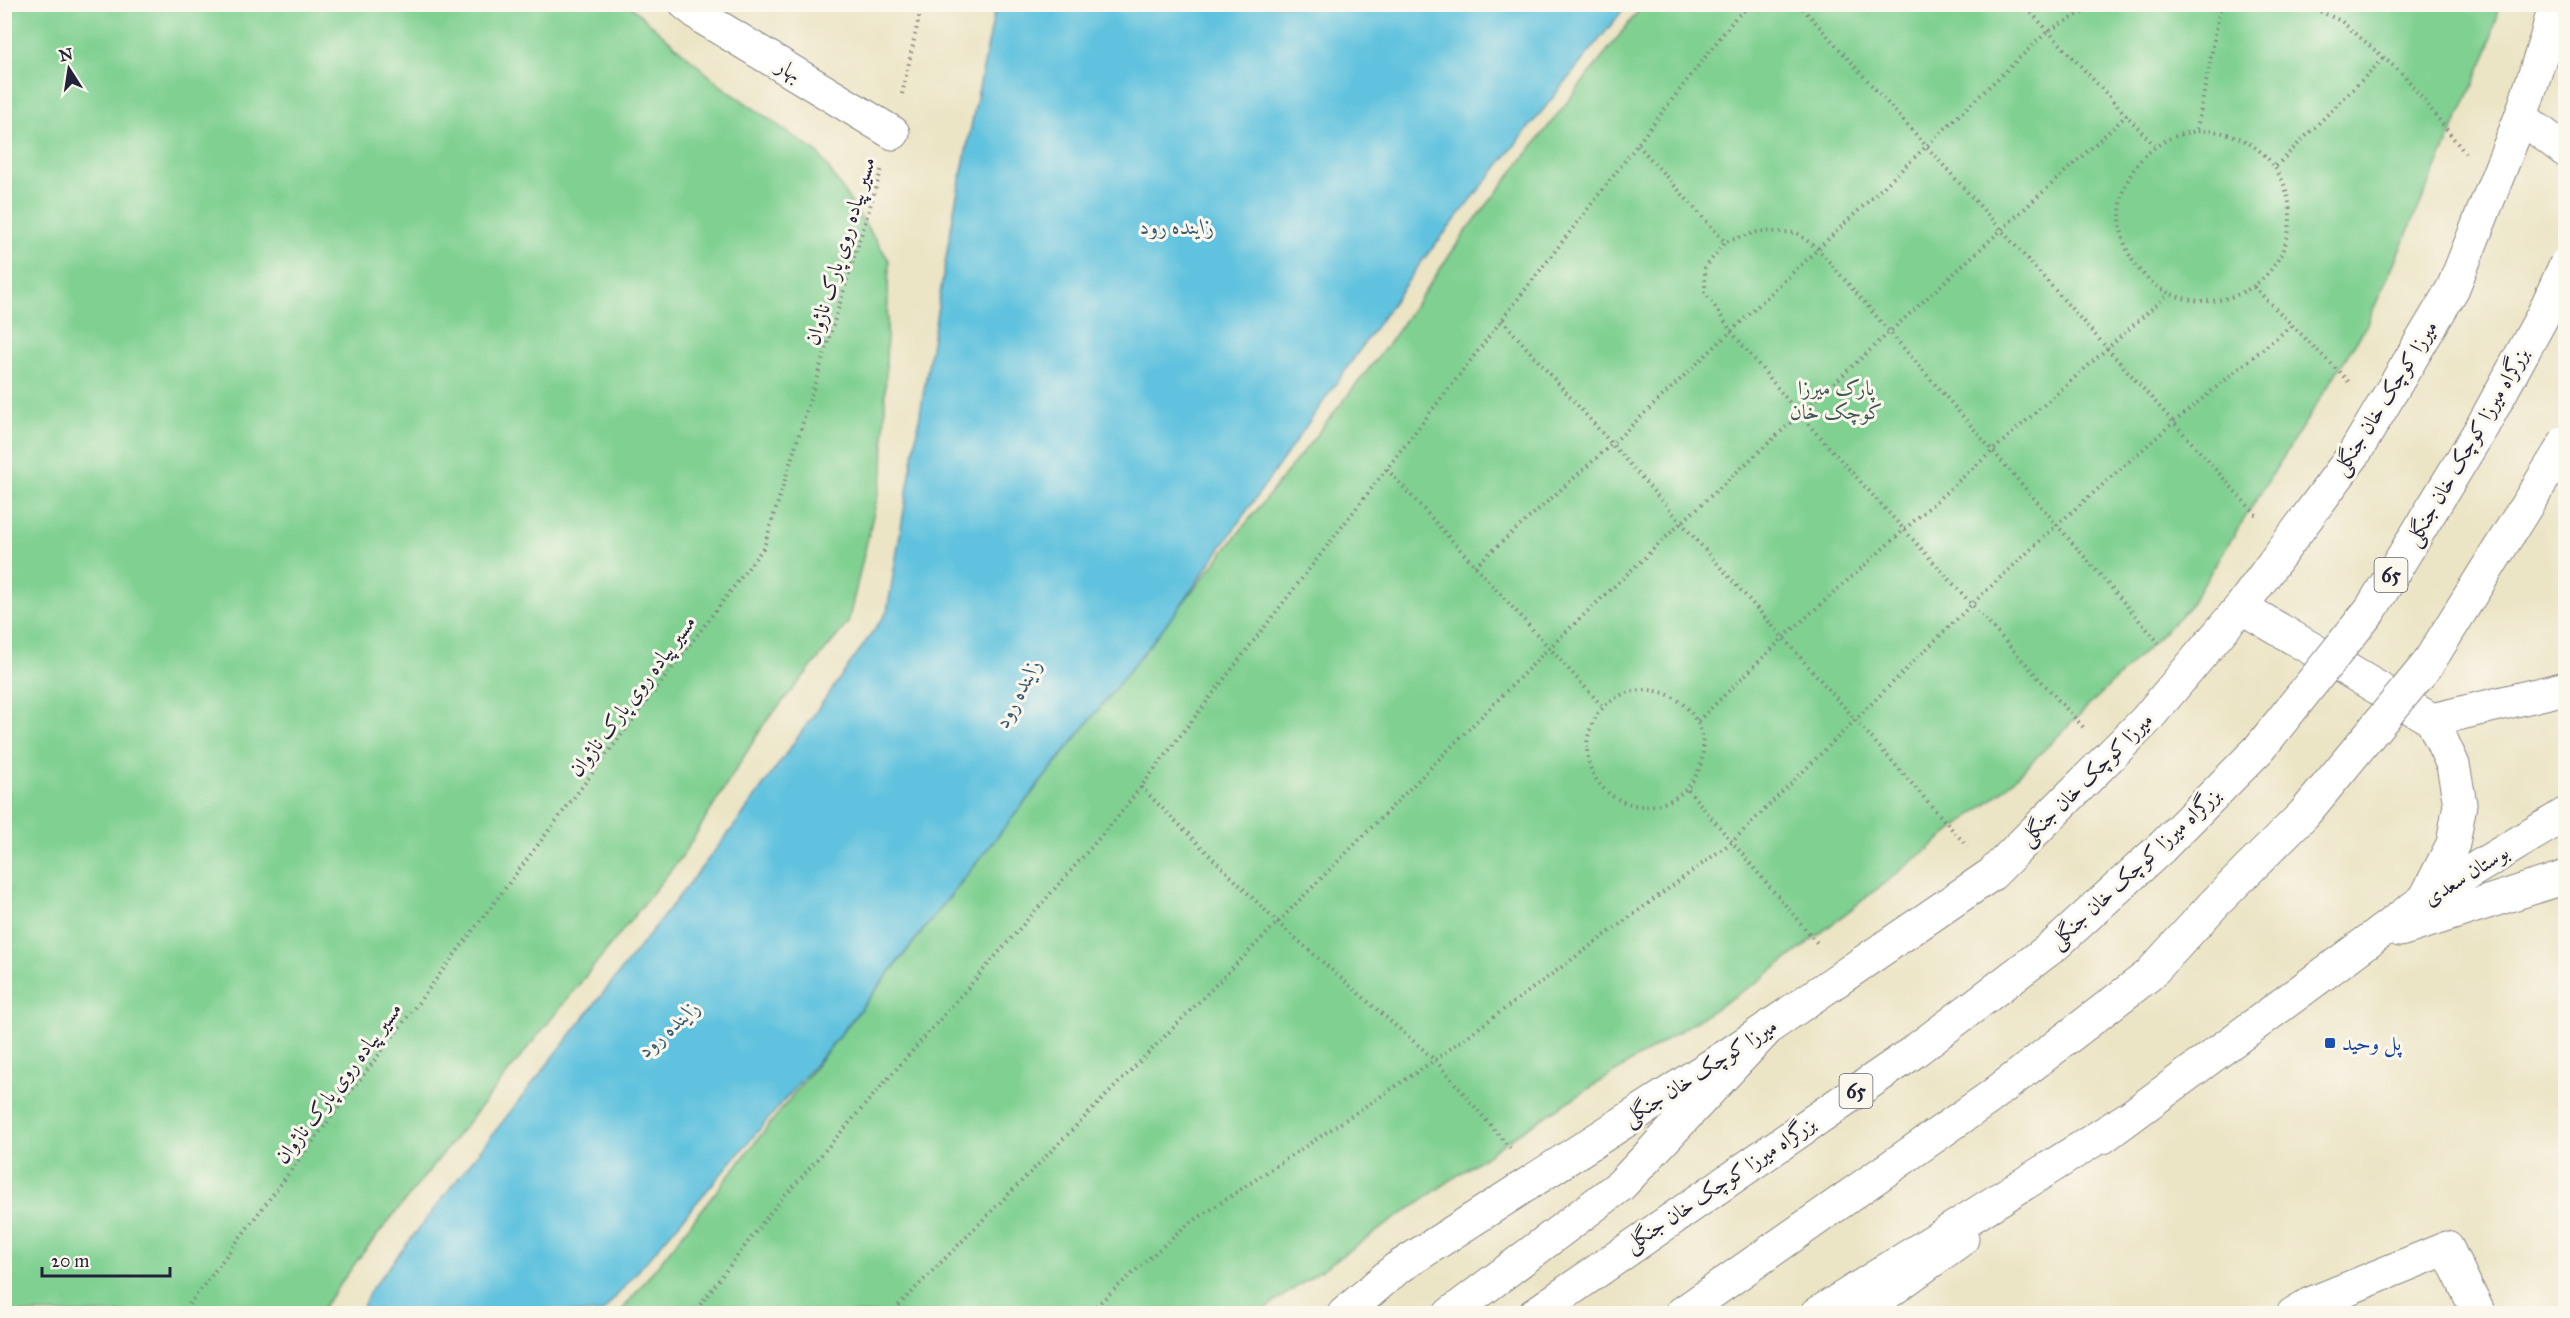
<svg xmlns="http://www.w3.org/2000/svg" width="2570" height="1318" font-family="'IM FELL Great Primer',Amiri,serif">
<rect width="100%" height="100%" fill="#fbf7ec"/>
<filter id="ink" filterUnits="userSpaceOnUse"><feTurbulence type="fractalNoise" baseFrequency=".0167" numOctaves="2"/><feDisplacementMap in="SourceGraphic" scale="12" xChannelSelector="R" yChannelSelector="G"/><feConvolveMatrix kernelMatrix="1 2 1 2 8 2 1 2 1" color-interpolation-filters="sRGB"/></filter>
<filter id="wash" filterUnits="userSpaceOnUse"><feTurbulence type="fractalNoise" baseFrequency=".008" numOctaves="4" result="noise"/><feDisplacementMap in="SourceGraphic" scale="24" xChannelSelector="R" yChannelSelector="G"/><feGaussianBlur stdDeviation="1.35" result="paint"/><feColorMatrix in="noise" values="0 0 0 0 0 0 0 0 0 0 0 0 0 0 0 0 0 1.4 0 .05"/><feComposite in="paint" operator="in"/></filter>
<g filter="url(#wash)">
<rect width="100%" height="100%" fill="#ebe4c5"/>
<path fill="#7fd091" stroke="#507966" stroke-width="1.5" d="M5,4L629,5L720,85L819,154L889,260L883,473L848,623L764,724L683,855L359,1258L319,1313H5Z
M1643,5H2499L2488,51L2366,326L2188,608L2000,793L1759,981L1519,1133L1259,1313L619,1314L1386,347L1465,233Z"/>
<path fill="#60c2de" stroke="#41728c" stroke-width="1.5" d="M996,5H1627L1419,265L1178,609L830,1047L602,1313H360L370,1291L738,821L887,612L954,210Z"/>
</g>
<g filter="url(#ink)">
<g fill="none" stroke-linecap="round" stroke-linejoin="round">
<g stroke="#868380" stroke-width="35">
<path id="street" d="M686,4L705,19L893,133
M2293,1314L2310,1304L2447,1248L2479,1314"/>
</g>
<g stroke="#868380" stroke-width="35">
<path id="secondary" d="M2521,117L2566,151"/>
</g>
<g stroke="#868380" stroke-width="35">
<path id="primary" d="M2241,607L2432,720L2453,765L2460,804L2453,844L2425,899
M2432,720L2566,688
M2400,930L2566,877
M2103,1137L2425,899L2566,814
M1344,1314L1396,1269L1734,1051L1992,874L2145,721L2241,607L2354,454L2453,288L2521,117L2547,36L2555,4
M1858,1314L1962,1239"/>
</g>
<g stroke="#868380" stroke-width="35">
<path id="highway" d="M1450,1314L1621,1185L1771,1025
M1535,1314L1912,1053L2056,944L2161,848
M1681,1314L1989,1098L2149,975L2215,903
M1817,1314L2127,1119"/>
</g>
<path stroke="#868380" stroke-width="4" stroke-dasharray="1.5 4.5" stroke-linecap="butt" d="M1799,4L2259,518
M2023,4L2154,145
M2304,4L2341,21L2404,75L2465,153
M902,94L922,4
M2197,129L2221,4
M2120 216a85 85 0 1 1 170 0a85 85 0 1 1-170 0Z
M1638,145L1725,242
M2276,166L2384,58
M2254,287L2351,384
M1502,320L1967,846
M1387,469L1602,706
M1475,566L1611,445L2048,31L2098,4
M1587 748a58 58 0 1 1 116 0a58 58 0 1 1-116 0Z
M1698,721L1783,638L2167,295
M2083,727L1799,414L1731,331L1705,292V268L1725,242L1760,231L1797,233L1818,249L2159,643
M1141,787L1278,923L1435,1060L1510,1148
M1688,790L1819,945
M182,1314L764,547L882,168
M693,1314L770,1213L1116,819L1736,17L1753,4
M890,1314L1549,648L1681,523L2127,115
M1087,1314L1183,1228L1435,1060L1732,842L1972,604L2058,524L2174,422L2292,325"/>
<use href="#street" stroke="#fff" stroke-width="33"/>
<use href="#secondary" stroke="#fff" stroke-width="33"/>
<use href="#primary" stroke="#fff" stroke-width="33"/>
<use href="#highway" stroke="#fff" stroke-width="33"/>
<g stroke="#868380" stroke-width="35" stroke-linecap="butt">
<path id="highway-bridge" d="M2161,848L2259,749L2371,609L2482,427L2542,317L2566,264
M2215,903L2304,814L2427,665L2566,442"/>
</g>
<use href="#highway-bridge" stroke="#fff" stroke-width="33"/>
</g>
</g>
<rect fill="#1a4fb4" stroke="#fbf7ec" stroke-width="2" x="2324" y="1037" width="12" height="12" rx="3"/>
<g text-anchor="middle" stroke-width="6" stroke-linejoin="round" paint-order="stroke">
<g fill="#fbf7ec" stroke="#636270" stroke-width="1.5">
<rect x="2374.5" y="558" width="33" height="34" rx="4.5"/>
<rect x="1839.5" y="1074" width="33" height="34" rx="4.5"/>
</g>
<g font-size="20" font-weight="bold" fill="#22223b">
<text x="2391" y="582">65</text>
<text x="1856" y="1098">65</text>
</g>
<g font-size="21" fill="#22223b" stroke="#fbf7ec">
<text transform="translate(789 70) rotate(31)" y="7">بهار</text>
<text transform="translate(840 251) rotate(-73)" y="7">مسیر پیاده روی پارک ناژوان</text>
<text transform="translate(2385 398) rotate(-58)" y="7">میرزا کوچک خان جنگلی</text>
<text transform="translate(2467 447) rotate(-60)" y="7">بزرگراه میرزا کوچک خان جنگلی</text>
<text transform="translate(632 696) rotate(-53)" y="7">مسیر پیاده روی پارک ناژوان</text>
<text transform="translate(2086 779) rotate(-45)" y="7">میرزا کوچک خان جنگلی</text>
<text transform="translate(2135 868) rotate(-43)" y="7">بزرگراه میرزا کوچک خان جنگلی</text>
<text transform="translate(2466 875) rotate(-32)" y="7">بوستان سعدی</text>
<text transform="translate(1700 1072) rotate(-33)" y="7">میرزا کوچک خان جنگلی</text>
<text transform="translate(338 1083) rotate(-53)" y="7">مسیر پیاده روی پارک ناژوان</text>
<text transform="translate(1720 1184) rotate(-34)" y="7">بزرگراه میرزا کوچک خان جنگلی</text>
</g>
<g font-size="21" fill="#3e5655" stroke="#fbf7ec">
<text x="1836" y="395">پارک میرزا<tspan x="1836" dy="24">کوچک خان</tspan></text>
</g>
<g font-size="21" fill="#164399" stroke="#fbf7ec" text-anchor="start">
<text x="2342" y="1050">پل وحید</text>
</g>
<g font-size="22" font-style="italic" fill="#385a74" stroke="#fbf7ec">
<text x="1177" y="234">زاینده رود</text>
<text transform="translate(1017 693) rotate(-62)" y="8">زاینده رود</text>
<text transform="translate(668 1028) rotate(-42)" y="8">زاینده رود</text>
</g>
</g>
<rect width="2570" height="1318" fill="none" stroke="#fbf7ec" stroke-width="24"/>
<g transform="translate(69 69) rotate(348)" stroke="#fbf7ec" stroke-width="4.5" paint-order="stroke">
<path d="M0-4.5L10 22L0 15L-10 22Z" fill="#22223b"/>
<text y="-9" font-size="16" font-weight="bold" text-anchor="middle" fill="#22223b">N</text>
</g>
<path d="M42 1267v9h128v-9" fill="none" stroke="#22223b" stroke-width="3"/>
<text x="51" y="1267" font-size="18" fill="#22223b" stroke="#fbf7ec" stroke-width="4.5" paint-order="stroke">20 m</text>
</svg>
